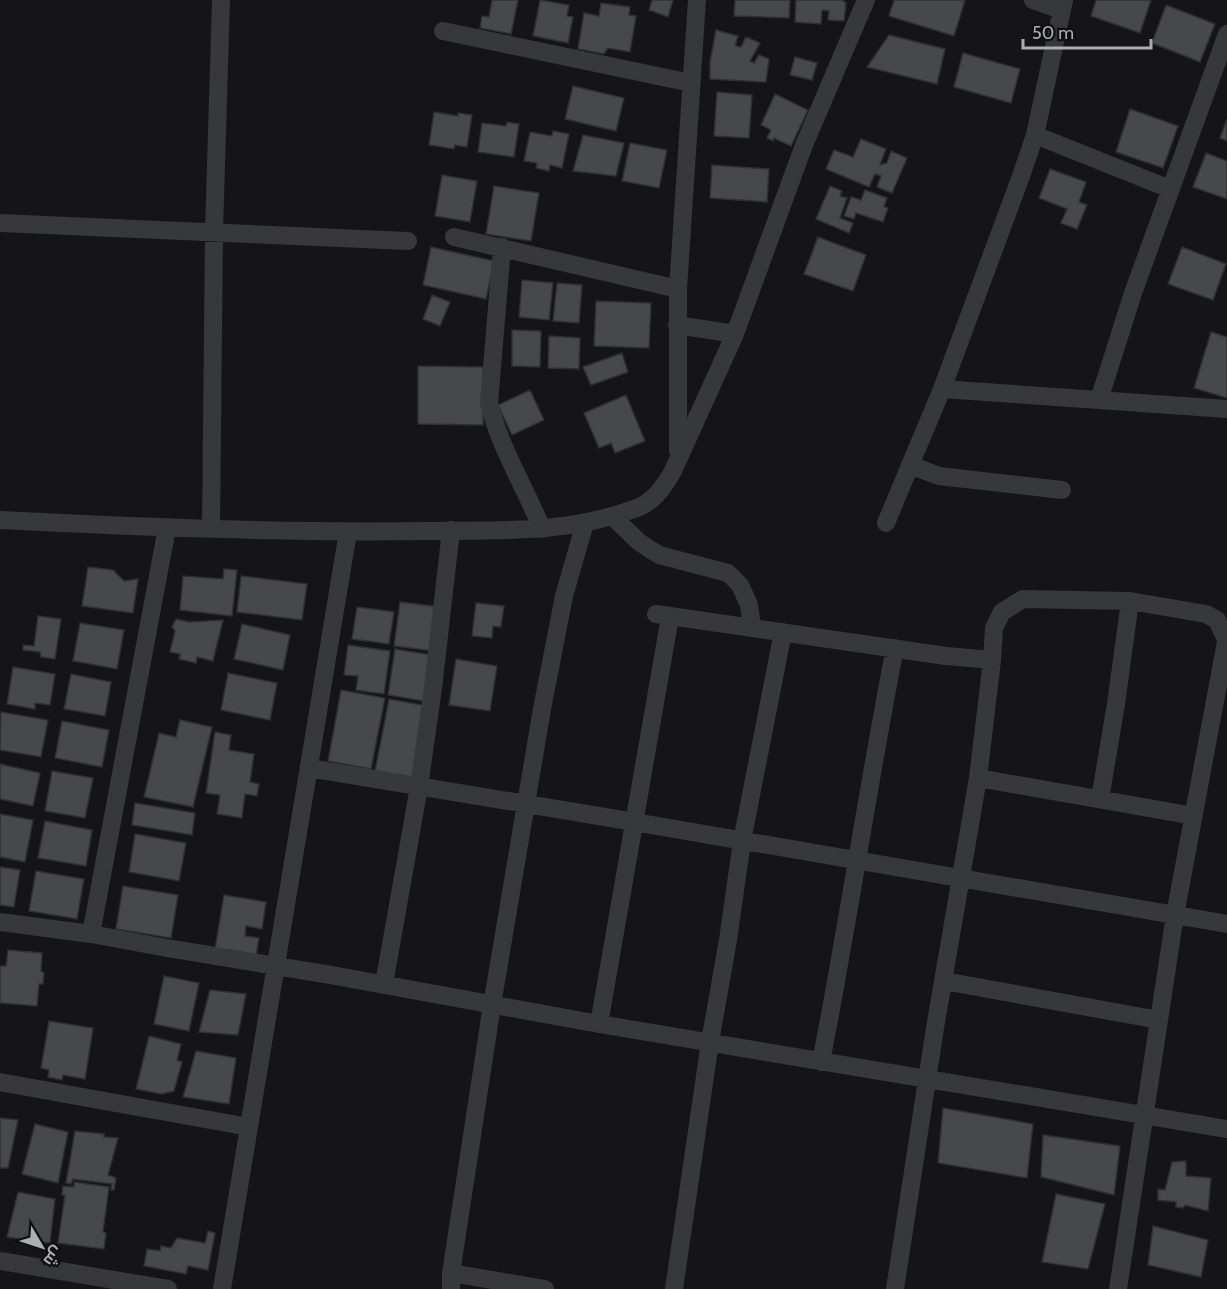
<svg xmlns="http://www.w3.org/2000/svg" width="1227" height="1289" font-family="Cabin,Cairo,sans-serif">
<rect width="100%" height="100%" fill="#151517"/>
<path fill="#47484b" stroke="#2f3032" stroke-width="1.5" d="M492,0H518L511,34L480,28L482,16L489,17Z
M540,0L569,5L567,16L573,17L568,43L533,36Z
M652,0H673L668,17L649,10Z
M735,0H790L789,18L734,16Z
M796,0H842L846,3L844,21L828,20L829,11L822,10L821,24L795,22Z
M894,0H965L954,36L889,16Z
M1096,0H1151L1140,33L1091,16Z
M601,3L630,7L629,15L636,16L630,52L608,48L604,54L578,49L584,13L599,16Z
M1166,5L1215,24L1200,62L1152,43Z
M716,30L738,36L735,46L741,47L746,37L760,43L750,61L754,63L759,55L769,59L766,82L710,79V62Z
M889,35L945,49L937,84L867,67Z
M963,53L1020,69L1011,103L954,87Z
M795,57L817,63L812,80L790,75Z
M573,86L624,98L616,131L565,119Z
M717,92L752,95L749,138L714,136Z
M775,94L808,110L791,146L774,138L773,141L767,138L771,130L761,125Z
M1130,109L1178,126L1163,168L1116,152Z
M434,112L458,116V113L472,115L467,147L455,145L454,149L429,145Z
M1227,119V141L1220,138Z
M507,122L519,124L514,157L478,152L482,123L506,126Z
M553,131L569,134L562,168L550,165L549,171L536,168L537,163L524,161L530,132L552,136Z
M583,135L624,143L616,176L573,171Z
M861,139L886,149L880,165L887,163L891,151L907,158L892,193L877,187L881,176L875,174L869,187L826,169L834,150L853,157Z
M630,143L667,150L659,188L622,181Z
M1206,153L1227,161V199L1193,187Z
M712,165L769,169L767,202L710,198Z
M1050,169L1086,182L1079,202L1087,205L1077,229L1061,223L1067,209L1039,198Z
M442,175L477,181L470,222L435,216Z
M494,186L539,193L531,241L486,234Z
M830,186L842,191L840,196L847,198L840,218L853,223L849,233L816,219Z
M865,190L887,198L884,207L888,208L883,222L856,213L854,219L844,216L851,197L861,200Z
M818,237L866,255L853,291L804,274Z
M431,247L494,261L486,299L423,285Z
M1182,247L1226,264L1213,300L1168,284Z
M522,280L553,283L549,320L519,317Z
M557,283L582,285L579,323L553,321Z
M432,295L450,302L440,326L423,319Z
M596,301L651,303L649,348L594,346Z
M512,330L541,331L540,367L512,366Z
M1211,332L1227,337V398L1194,388Z
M549,336L580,338L579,369L548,368Z
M622,353L628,372L591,385L583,367Z
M418,366L483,367V425L418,424Z
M530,390L544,420L512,435L498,405Z
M626,395L645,441L615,453L611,443L599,448L584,413Z
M88,567L113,570L124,581L138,579L133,613L82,606Z
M224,569L237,570L232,616L180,610L183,576L223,579Z
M241,576L307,584L302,620L237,612Z
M400,602L440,607L434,651L394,646Z
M476,603L504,606L501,627L493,626L492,638L472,636Z
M357,607L394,612L389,644L352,639Z
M38,616L61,619L55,659L41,657L40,652L23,650V645L34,646Z
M176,619L189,622L223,620L213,661L197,657L196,663L179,659L180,654L170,652L175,631L172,627Z
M80,623L124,630L117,669L73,661Z
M242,624L290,635L283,670L234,659Z
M348,645L390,651L384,694L356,690L358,676L344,675Z
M395,649L432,655L424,701L388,695Z
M456,659L497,666L490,711L449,705Z
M13,667L55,674L50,705L35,703V709L7,704Z
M228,673L277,683L270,720L221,710Z
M71,674L111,682L105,716L64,709Z
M341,690L385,698L371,769L328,761Z
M389,699L427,706L413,778L375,771Z
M1,712L48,720L41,757L0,750Z
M180,720L212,727L193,807L144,797L159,733L176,737Z
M62,721L109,730L102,767L55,758Z
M215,732L231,735L229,750L254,754L250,782L259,784L257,796L245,794L242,818L217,814L220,795L206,793Z
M0,764L40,773L33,806L0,799Z
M52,771L93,778L85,818L45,811Z
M135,803L195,813L192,835L132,825Z
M0,814L33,820L25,862L0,857Z
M45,821L92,830L86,866L38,858Z
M135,834L186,843L179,881L129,872Z
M0,867L20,870L14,907L0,905Z
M36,871L84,879L77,919L29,911Z
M123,886L178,895L171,938L116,929Z
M224,895L266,902L262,929L246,926L245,936L259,938L256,956L215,949Z
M8,950L42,953L41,971L44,973L43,984H39L37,1006L0,1003V966H6Z
M164,976L199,983L189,1031L154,1024Z
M210,990L246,994L238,1035L199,1032Z
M49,1021L93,1028L85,1079L63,1075L62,1080L48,1077L49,1070L41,1068Z
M149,1036L181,1044L177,1060L182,1062L174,1091L161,1094L136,1089Z
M196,1051L236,1058L229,1104L183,1097Z
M943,1108L1033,1124L1027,1178L938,1163Z
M0,1118L18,1120L8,1168H0Z
M35,1124L68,1132L58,1183L22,1174Z
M75,1131L104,1134V1137L118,1138L108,1175L116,1178L114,1190H111L112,1184L73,1179L71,1184L66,1183Z
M1043,1135L1120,1146L1114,1195L1041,1177Z
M1186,1161V1176L1211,1178L1208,1211L1185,1205L1183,1208L1176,1207V1202L1158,1200V1189L1165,1190L1172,1162Z
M74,1182L109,1187L103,1232L106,1233L104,1249L58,1243L65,1195H62L63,1186L74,1187Z
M18,1192L55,1199L50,1243L7,1237Z
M1056,1194L1105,1204L1088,1269L1042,1262Z
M1153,1226L1208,1240L1201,1277L1148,1265Z
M208,1231L215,1233L208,1270L188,1266L186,1274L144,1266L147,1249L160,1251L161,1246L171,1248L177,1238L205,1243Z"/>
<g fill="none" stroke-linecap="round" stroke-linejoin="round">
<path stroke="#37383b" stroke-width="18" d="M1033,0L1061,10
M443,31L691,83
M1035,135L1170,189
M0,223L408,241
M454,237L678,289
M502,247L489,403C500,448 525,487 542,529
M677,325L735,334
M942,389L1227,409
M1099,400L1133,293L1227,34
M678,451V289L697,0
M910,465L939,476L1062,490
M612,516L639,542L659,555L728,573L740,585L749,605L752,627
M0,520C142,527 285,533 427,531C498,530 566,534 634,509C653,503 662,489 672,473L735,334L804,145L866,0
M886,523L942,389L1020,179L1035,135L1064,0
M211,528L214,231L221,0
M656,614L946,656L992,660
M309,768L611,818L1227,924
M978,778L1194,816
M1100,799L1116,704L1130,601
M0,922L91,934L167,948L331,975L599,1024L1227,1129
M91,934L167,528
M944,981L1159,1020
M384,984L419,787L433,688L451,530
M599,1024L670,617
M821,1062C848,924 868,785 895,648
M0,1082L249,1127
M0,1261L168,1289
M451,1273L545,1289
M222,1289L348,532
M451,1289V1273L492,1005L542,709L564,596L585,523
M674,1289L710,1042L728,940L742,841L783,632
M895,1289L935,1028L978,778L992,660L994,628L1002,612L1023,599L1130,601L1206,614L1217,620L1227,642
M1118,1289L1175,915L1226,642"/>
</g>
<g transform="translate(42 1247) rotate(129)" stroke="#101012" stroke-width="4.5" paint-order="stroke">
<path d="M0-4.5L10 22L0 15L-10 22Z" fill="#a9aeb5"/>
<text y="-9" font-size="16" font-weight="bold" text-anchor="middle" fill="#a9aeb5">ش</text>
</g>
<path d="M1023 39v9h128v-9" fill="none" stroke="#a9aeb5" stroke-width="3"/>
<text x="1032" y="39" font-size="18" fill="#a9aeb5" stroke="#101012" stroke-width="4.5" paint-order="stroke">50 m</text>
</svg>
